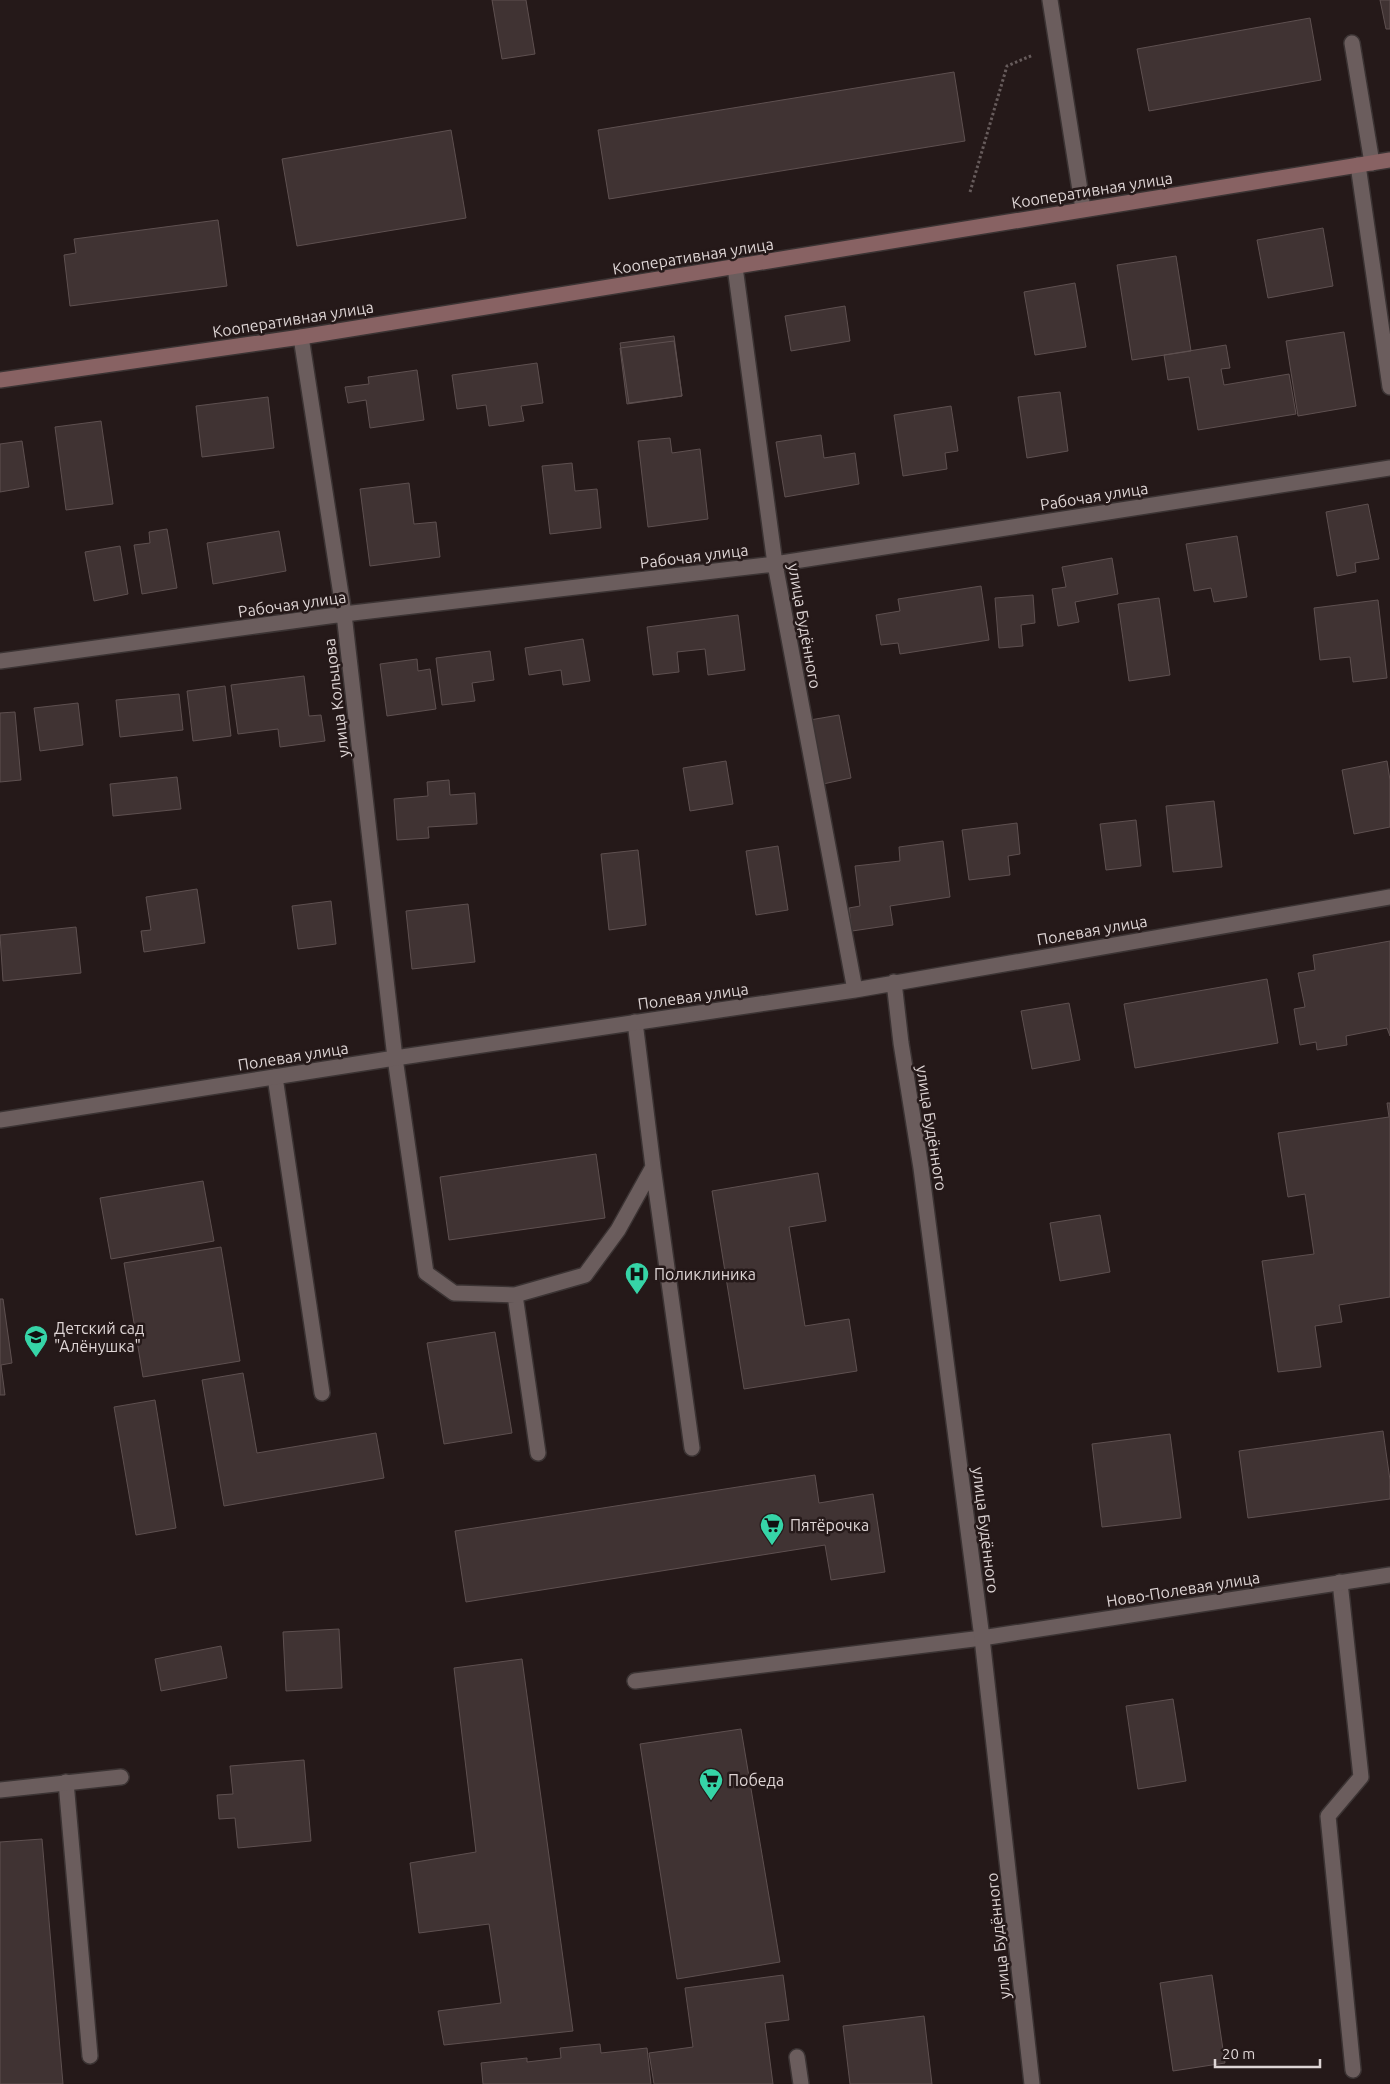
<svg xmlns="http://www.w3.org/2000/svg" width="1390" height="2084" font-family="Ubuntu,sans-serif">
<rect width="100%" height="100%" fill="#251919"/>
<path fill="#403333" stroke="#5e5050" d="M492,0H526L535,54L502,59Z
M1380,0H1390V29H1386Z
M1310,18L1321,80L1149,111L1137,49Z
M954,72L965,141L609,199L598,130Z
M451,130L466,218L297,246L282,159Z
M218,220L227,286L70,306L64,255L76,253L74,239Z
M1323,228L1333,286L1268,298L1257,240Z
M1176,256L1191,351L1132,360L1117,265Z
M1075,283L1086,347L1035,355L1024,292Z
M845,306L850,341L791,351L785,316Z
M1344,332L1356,406L1298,416L1286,341Z
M674,336L682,396L629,403L620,343Z
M674,341L682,396L627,404L620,348Z
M1226,345L1230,368L1221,369L1224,385L1289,374L1296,414L1198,430L1189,377L1168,380L1164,355Z
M537,363L543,403L521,406L524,421L489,426L486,405L457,409L452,375Z
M417,370L424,420L370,428L366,400L348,403L345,387L369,384L368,377Z
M1060,392L1068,451L1027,458L1018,397Z
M268,397L274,448L202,457L196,406Z
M951,406L958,451L945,453L947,469L903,476L894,415Z
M101,421L113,504L66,510L55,427Z
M821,435L824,458L855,453L859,484L785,497L776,442Z
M670,438L672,453L700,449L708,519L648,527L638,441Z
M22,441L29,487L0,492V444Z
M572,463L575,491L597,489L601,528L550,534L542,466Z
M409,483L414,524L436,522L440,557L370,566L360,489Z
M1368,504L1379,559L1355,563L1356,572L1337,576L1326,512Z
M167,529L177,588L142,594L134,545L150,543L149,532Z
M279,531L286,571L213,584L207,543Z
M1237,536L1247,597L1214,602L1211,588L1194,591L1186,544Z
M120,546L128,594L94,601L85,552Z
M1112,558L1118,594L1075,602L1079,622L1058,626L1052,589L1066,587L1062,567Z
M981,586L989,640L900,654L898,643L881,645L876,615L900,611L898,599Z
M1033,595L1035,623L1021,625L1023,646L999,648L995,598Z
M1159,598L1170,675L1129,681L1118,604Z
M1378,600L1387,678L1353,682L1350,657L1320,660L1314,608Z
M738,615L745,670L708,675L705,649L677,652L679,672L653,675L647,627Z
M583,639L590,681L563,685L561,670L529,675L525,648Z
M490,651L494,680L472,683L475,701L442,705L436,658Z
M417,659L418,671L430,669L436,709L387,716L380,664Z
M304,676L309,716L321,715L325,741L280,747L278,729L238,734L231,685Z
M225,686L231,736L193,741L187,691Z
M179,694L183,730L120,737L116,700Z
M78,703L83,745L40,751L34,708Z
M15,712L21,780L0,782V713Z
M839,715L851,778L823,784L810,720Z
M726,761L733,804L690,811L683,768Z
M1387,761L1390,780V827L1354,834L1342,770Z
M177,777L181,809L113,816L110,784Z
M449,780L450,795L475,793L477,824L428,827L429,838L397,840L394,799L428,796L427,782Z
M1214,801L1222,867L1173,872L1166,806Z
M1136,820L1141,866L1106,870L1100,824Z
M1017,823L1020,854L1008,856L1010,875L969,880L962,830Z
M943,841L950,897L890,906L893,925L852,931L849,908L860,906L855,866L900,861L899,847Z
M778,846L788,910L756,915L746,851Z
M638,850L646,925L609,930L601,854Z
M197,889L205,943L144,952L141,931L151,930L146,897Z
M331,901L336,944L298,949L292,906Z
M468,904L475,962L412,969L406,911Z
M76,927L81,973L3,981L0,935Z
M1390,941V1036L1387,1028L1346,1036L1347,1045L1317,1050L1316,1042L1300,1045L1294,1009L1305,1007L1298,973L1315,970L1313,955Z
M1267,979L1278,1043L1135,1068L1124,1004Z
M1069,1003L1080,1060L1032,1069L1021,1011Z
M1387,1103H1390V1297L1339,1305L1342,1322L1315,1326L1321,1367L1278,1372L1262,1261L1314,1254L1305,1194L1288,1197L1278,1133L1389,1117Z
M596,1154L605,1218L449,1240L440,1177Z
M818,1173L826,1221L789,1227L805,1326L849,1319L857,1371L744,1389L712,1191Z
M203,1181L214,1241L111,1259L100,1198Z
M1100,1215L1110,1272L1060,1281L1050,1223Z
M221,1247L240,1361L143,1377L124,1263Z
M0,1299H3L12,1363L1,1365L5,1395H0Z
M495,1332L512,1433L444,1444L427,1343Z
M243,1373L257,1453L376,1433L384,1478L224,1506L202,1380Z
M155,1400L176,1528L136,1535L114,1407Z
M1383,1431L1390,1480V1499L1248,1518L1239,1451Z
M1170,1434L1181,1518L1102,1527L1092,1444Z
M815,1475L819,1503L873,1494L885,1572L831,1580L825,1545L466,1602L455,1531Z
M339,1629L342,1688L286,1691L283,1632Z
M221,1646L227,1678L161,1691L155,1659Z
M522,1659L573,2031L444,2045L438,2011L501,2003L489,1924L419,1933L410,1863L476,1852L454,1668Z
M1173,1699L1186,1781L1138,1789L1126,1706Z
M741,1729L780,1962L677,1979L640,1744Z
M304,1760L311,1841L238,1848L235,1818L219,1819L217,1795L233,1794L230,1766Z
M42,1839L63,2084H0V1842Z
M783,1975L789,2020L765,2023L773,2084H654L649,2053L693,2047L685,1988Z
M1212,1975L1225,2063L1173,2071L1160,1983Z
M924,2016L932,2084H850L843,2026Z
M600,2044L601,2053L647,2048L651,2084H483L481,2063L527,2058V2062L561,2058L560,2048Z"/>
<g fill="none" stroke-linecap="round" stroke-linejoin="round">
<g stroke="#3b3333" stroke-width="18">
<path id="lane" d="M1352,43L1372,163
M395,1058L426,1273L454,1293L515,1295L585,1275L618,1230L653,1167L635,1022
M275,1077L322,1393
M653,1167L692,1448
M515,1295L538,1453
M1340,1582L1361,1777L1328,1816L1353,2070
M635,1681L982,1638
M66,1782L90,2056
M797,2057L801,2084"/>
</g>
<g stroke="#3b3333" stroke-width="18">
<path id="street" d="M1050,0L1083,209
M1358,165L1390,387
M735,267L775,564L855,990
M301,337L344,614L395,1058
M0,661L344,614L775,564L1390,468
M894,982L901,1043L921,1168L982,1638L1032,2084
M0,1120L395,1058L855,990L1390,897
M982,1638L1390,1575
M0,1790L121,1777"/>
</g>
<g stroke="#3b3333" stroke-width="18">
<path id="secondary" d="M0,380L301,337L1390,160"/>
</g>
<path stroke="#675c5c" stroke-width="3" stroke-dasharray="2.5 2.5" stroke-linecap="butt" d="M970,192L1007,66L1033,55"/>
<use href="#lane" stroke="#6b5d5d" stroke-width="15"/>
<use href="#street" stroke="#6b5d5d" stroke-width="15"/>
<use href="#secondary" stroke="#886263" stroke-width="15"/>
</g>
<defs>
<g id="hospital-pin" transform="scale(1.25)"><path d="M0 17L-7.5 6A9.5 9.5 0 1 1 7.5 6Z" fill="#36d4a7" stroke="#251919"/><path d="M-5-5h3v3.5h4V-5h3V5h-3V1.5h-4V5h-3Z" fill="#111"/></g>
<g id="school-pin" transform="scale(1.25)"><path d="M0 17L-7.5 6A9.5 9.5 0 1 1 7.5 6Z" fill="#36d4a7" stroke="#251919"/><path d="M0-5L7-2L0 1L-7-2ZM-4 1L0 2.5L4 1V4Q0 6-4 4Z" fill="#111"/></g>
<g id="supermarket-pin" transform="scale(1.25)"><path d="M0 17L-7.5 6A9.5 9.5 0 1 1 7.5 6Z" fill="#36d4a7" stroke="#251919"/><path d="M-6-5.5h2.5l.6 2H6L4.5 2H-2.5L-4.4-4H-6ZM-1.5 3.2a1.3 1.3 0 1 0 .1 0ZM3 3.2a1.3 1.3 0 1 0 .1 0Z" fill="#111"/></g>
</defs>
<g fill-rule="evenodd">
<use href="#hospital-pin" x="637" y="1274"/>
<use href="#school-pin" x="36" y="1337"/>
<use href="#supermarket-pin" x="772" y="1525"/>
<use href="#supermarket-pin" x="711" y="1780"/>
</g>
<g text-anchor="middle" stroke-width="5" stroke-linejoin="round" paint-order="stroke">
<g font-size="16" fill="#ded5d5" stroke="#251919">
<text transform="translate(1092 190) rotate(-9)" y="6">Кооперативная улица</text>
<text transform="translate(693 256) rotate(-9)" y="6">Кооперативная улица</text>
<text transform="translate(293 319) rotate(-9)" y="6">Кооперативная улица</text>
<text transform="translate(1094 496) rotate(-9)" y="6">Рабочая улица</text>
<text transform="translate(694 556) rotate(-7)" y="6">Рабочая улица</text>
<text transform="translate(292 604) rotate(-8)" y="6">Рабочая улица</text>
<text transform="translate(805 626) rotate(80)" y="6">улица Будённого</text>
<text transform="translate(336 698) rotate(-97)" y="6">улица Кольцова</text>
<text transform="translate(1092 930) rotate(-10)" y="6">Полевая улица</text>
<text transform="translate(693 996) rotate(-8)" y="6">Полевая улица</text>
<text transform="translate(293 1056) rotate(-9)" y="6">Полевая улица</text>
<text transform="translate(932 1128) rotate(81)" y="6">улица Будённого</text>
<text transform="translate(986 1530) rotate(83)" y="6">улица Будённого</text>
<text transform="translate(1183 1589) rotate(-9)" y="6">Ново-Полевая улица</text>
<text transform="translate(998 1936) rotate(-96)" y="6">улица Будённого</text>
</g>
<g font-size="16" fill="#ded5d5" stroke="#251919" text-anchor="start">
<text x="654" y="1280">Поликлиника</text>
<text x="54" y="1334">Детский сад<tspan x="54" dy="18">"Алёнушка"</tspan></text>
<text x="790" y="1531">Пятёрочка</text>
<text x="728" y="1786">Победа</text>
</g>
</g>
<path d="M1215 2059v8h105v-8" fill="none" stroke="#ded5d5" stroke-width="2.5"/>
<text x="1222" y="2059" font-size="15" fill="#ded5d5" stroke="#251919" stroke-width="4" paint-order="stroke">20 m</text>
</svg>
